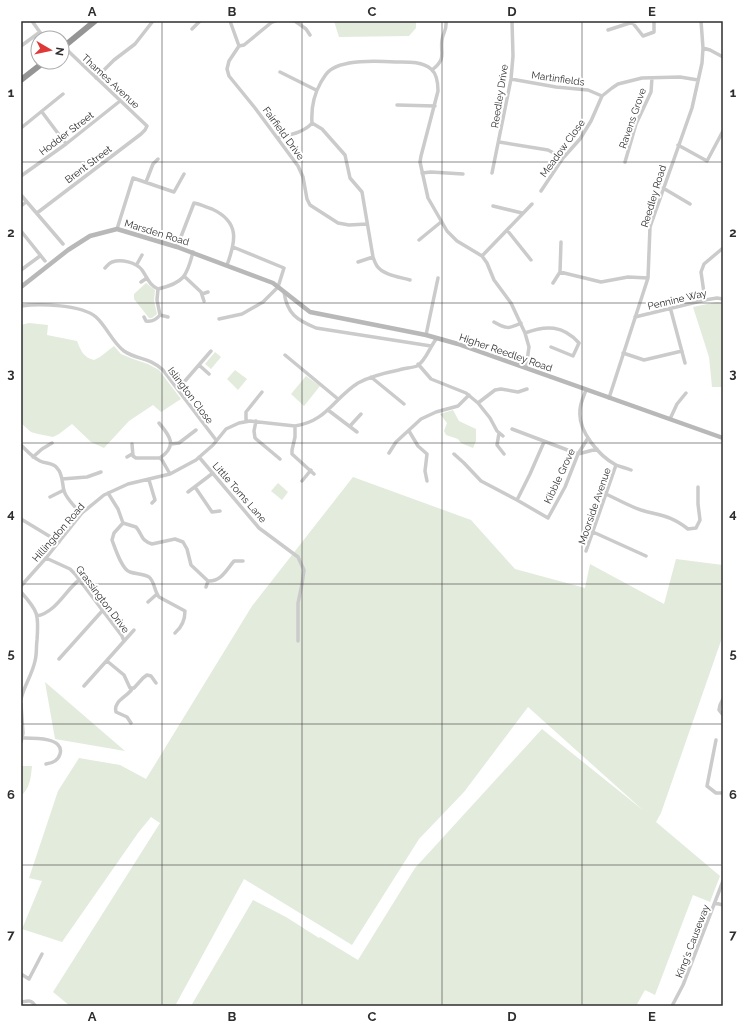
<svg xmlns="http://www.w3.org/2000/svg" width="744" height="1027" font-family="Raleway,sans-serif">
<rect width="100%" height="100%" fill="#fff"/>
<path fill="#e3ebdc" d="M334,21H416V28L409,36L339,37Z
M146,283L155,290L154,301L157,314L152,318H149L134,299V294Z
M717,302L723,303V387H712L709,357L693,307Z
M29,323L48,325L47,335L77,341C81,351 83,357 94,360L100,357L114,346L121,354L133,359L148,364L159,370L181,399L161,412L153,405L129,421L104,448L91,442L72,424L59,434L53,437L38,434L31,432L21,423V325Z
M215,352L221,357L211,369L205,364Z
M235,370L247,379L238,390L227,379Z
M306,376L320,386L304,406L291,394Z
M453,410L459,421L476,429V441L473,448L461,443L458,439L446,435L444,431L447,423L440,414Z
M353,477L471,520L515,569L585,588L590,564L664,604L676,559L723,565V635L661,813L656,822L720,876L710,902L693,895L655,995L645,990L636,1006H191L253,900L286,917L319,938L320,937L358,960L415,868L542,729L644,811L528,707L464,792L419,839L352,945L244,879L175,1006H70L53,992L160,823L151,817L138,833L62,942L22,929L42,881L29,878L58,791L79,758L120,765L146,779L252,606Z
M278,483L288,492L282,500L271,491Z
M45,682L125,751L55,739Z
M21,766H32C31,777 30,788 21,796Z"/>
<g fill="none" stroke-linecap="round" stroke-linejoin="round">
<path stroke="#cbcbcb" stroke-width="3.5" d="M32,21L44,38
M230,21L239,46
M295,21L306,29L310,35
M632,22L643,36L654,32V21
M192,29L200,21
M608,30L636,21
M21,46L40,32
M239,46L229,61L227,69L229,76L255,108L298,166L303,177L307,199L310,205L338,223L349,225L367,224
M239,46L244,45L272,22L275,21
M703,48L710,50L723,57
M432,70C447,58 440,54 442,40C443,32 447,31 446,21
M280,72L316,90
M96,78L114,60L135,44L153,21
M511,79L556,87L588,90L602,96
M397,105L435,106
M42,112L66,144
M21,128L63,94
M278,138C289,135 305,132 312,123
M499,142L548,150L563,158
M678,145L707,161L723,131
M625,162L636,124L651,92L652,78
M422,173L431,172L463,174
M492,173L511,79L513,56L512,21
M21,176L66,144L120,101
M146,182L153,164L158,159
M663,188L690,204
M541,191L563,158L580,139L591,121L602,96L612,88L618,84L642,78L680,77L698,80
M21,195L63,244
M21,206L26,202
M493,206L522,213
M37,213L141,134L145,130L147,126L64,47
M117,229L133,178L174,192L184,174
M507,230L531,260
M21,231L45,261
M419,240L441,222
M177,247L194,203C200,204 206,207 212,209C240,222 236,241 227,265
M482,256L532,204
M358,262L373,257
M137,264L142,255
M105,268C107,266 109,263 112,262C121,259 136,262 142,270C147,277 149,285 158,289C184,283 187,276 193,252
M21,270L40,256
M560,272L601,282L628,277L648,278
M185,277L201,292L204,301
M410,280C400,277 383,275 377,266C375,263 374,260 373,257L362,192L350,178L345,155L322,129L312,123C311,108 313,96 321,82C323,79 325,75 328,72C341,59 378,61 396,62C407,62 422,61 431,69C437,74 438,84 438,91L421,156L420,162L428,198L447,231L457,241L482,256L487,263L494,280L511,303L525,333L529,347L526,368
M141,282L147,278
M553,283L560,272L561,242
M284,292C287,314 297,320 316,328L431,346
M202,294L208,292
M705,300L701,272L704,264L723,248
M21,306C40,303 82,305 96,317C107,327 112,342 124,351C137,360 149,357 163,370L216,440
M670,307L685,363
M160,315L168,317
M144,317L146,321C152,322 156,320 160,315L157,300L158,289
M635,317L705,300L717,298L723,299
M219,319L242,314L263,302L278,287L284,268L233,247
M494,322C506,329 509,329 521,323
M525,333C546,325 563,325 579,343L573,356L551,347
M426,335L438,278
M623,353L644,360L682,351
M285,355L338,399
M418,364L431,379L466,393L478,403L490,418L497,431L503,436
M199,365L209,374
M371,377L404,404
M178,389L211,351
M586,390C584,396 580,403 580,411C578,431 599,456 616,465C621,467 626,468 631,470
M609,398L648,278L650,227L692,108L702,63L703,48L701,21
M478,403L495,390L501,389L518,392L527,389
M328,410L357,432
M670,419L677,404L686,393
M246,421V412L262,392
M256,421L254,431L255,438L280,459
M159,423C171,437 177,446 160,458
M295,426V437L292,450V454L314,474
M350,426L361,414
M512,429L578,454L597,449
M409,431L418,446L427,454L425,471L427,481
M499,433L497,445L504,454
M544,442L530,474L517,500L548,518L565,487L578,454L588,438
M132,444L133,456L136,458H160L162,460L170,474
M171,444L179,443L196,430
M21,445C27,451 32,457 40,461C46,464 53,462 57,468C63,474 62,483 64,491C67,500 76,507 81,514
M389,453L396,442L421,419L436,412L458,406L469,395
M454,454L464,463L481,481L517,500
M33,457L42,449L52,443
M127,457L132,454
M199,457L259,528L298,557L304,570L302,584L298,603V641
M62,479L87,477L101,472
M149,480L155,500L152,503
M302,481L311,470
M195,487L212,512L220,511
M188,492L213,473
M108,493L118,509L123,523L114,533L112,540C115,548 122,570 130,572C136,574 144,574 149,577C155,582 154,591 159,597L185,611C185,620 182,627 175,633
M606,494C617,499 629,506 641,510C661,516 670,515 688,529L696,528L700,520L698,504V487
M50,497L64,490
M21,519L59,542
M123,523L136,527C143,535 140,540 152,544L175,539L183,542L187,549L191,565L208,581C221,582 227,569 234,561H243
M593,532L646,556
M586,551L616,465
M46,558L70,569L75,574L122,636L124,641
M21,586L46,558L82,513L104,495L128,484L170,474L196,460L213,445L226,429L239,423L250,421L295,426C327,421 333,399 358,383C371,376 384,373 399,370C404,368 412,368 417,366C426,361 430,346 437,338
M206,587L208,581
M21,592C38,611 39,614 37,640C36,647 37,654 35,661C32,675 24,686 21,699
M148,602L157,594
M37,616C56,612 65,591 79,580
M59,659L103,610
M107,661L124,675L130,688H134L143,678L147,675L151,676L156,683
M84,686L134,630
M723,699L720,705L719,710L723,715
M21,704L23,733L21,742
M131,723L127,717L116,712C113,701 127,697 132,689
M22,738C32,738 65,737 60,754C58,761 53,763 46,764
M716,740L707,786L716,793H723
M715,903L723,905
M21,974L29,979L42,954
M21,1002C27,1001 32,999 35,1006
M672,1006L683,985L723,881"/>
<path stroke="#b8b8b8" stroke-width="4.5" d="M21,287L68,250L90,236L117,229L177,247L273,283L310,312L426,335L458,344L723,438"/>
<path stroke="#959595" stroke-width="6" d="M62,48L95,21
M21,80L44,62"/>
</g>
<path fill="none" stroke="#2e2e2e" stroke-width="1" stroke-opacity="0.55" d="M162,21V1006M302,21V1006M442,21V1006M582,21V1006M21,162H723M21,303H723M21,443H723M21,584H723M21,724H723M21,865H723"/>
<g text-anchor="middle" stroke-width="4" stroke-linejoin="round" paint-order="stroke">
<g font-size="10" fill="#2e2e2e" stroke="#fff">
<text transform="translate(558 78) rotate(8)" y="4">Martinfields</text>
<text transform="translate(111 81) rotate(43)" y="4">Thames Avenue</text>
<text transform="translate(499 96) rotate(-81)" y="4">Reedley Drive</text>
<text transform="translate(632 118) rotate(-71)" y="4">Ravens Grove</text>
<text transform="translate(66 133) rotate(-37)" y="4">Hodder Street</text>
<text transform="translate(284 133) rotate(54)" y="4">Fairfield Drive</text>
<text transform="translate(562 148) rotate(-54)" y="4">Meadow Close</text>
<text transform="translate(88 164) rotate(-37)" y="4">Brent Street</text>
<text transform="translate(653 196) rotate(-73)" y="4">Reedley Road</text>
<text transform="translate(157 232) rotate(17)" y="4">Marsden Road</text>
<text transform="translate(677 299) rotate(-13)" y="4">Pennine Way</text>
<text transform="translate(506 352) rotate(19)" y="4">Higher Reedley Road</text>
<text transform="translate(191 395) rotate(53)" y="4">Islington Close</text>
<text transform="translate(559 476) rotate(-65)" y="4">Kibble Grove</text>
<text transform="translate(240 492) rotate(49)" y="4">Little Toms Lane</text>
<text transform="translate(594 506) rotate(-71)" y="4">Moorside Avenue</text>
<text transform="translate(58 532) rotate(-49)" y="4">Hillingdon Road</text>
<text transform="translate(103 599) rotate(53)" y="4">Grassington Drive</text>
<text transform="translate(692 941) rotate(-69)" y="4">King's Causeway</text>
</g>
</g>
<rect width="744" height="1027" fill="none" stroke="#ffffff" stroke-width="44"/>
<g transform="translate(50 50) rotate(99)"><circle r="19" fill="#ffffff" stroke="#ababab"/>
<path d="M0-3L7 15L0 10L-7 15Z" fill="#de3937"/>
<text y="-6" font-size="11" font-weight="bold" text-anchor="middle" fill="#2e2e2e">N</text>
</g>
<rect x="22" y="22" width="700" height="983" fill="none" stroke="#2e2e2e" stroke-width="1.5"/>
<g font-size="13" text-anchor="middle" font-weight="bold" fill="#2e2e2e">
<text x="92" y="16">A</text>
<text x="232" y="16">B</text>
<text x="372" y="16">C</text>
<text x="512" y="16">D</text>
<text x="652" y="16">E</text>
<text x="11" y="97">1</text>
<text x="733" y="97">1</text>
<text x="11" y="237">2</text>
<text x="733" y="237">2</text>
<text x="11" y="378">3</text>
<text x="733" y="378">3</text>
<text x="11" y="518">4</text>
<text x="733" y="518">4</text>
<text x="11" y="658">5</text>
<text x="733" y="658">5</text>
<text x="11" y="799">6</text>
<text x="733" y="799">6</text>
<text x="11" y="939">7</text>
<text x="733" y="939">7</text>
<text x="92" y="1021">A</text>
<text x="232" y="1021">B</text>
<text x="372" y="1021">C</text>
<text x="512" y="1021">D</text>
<text x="652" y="1021">E</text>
</g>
</svg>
